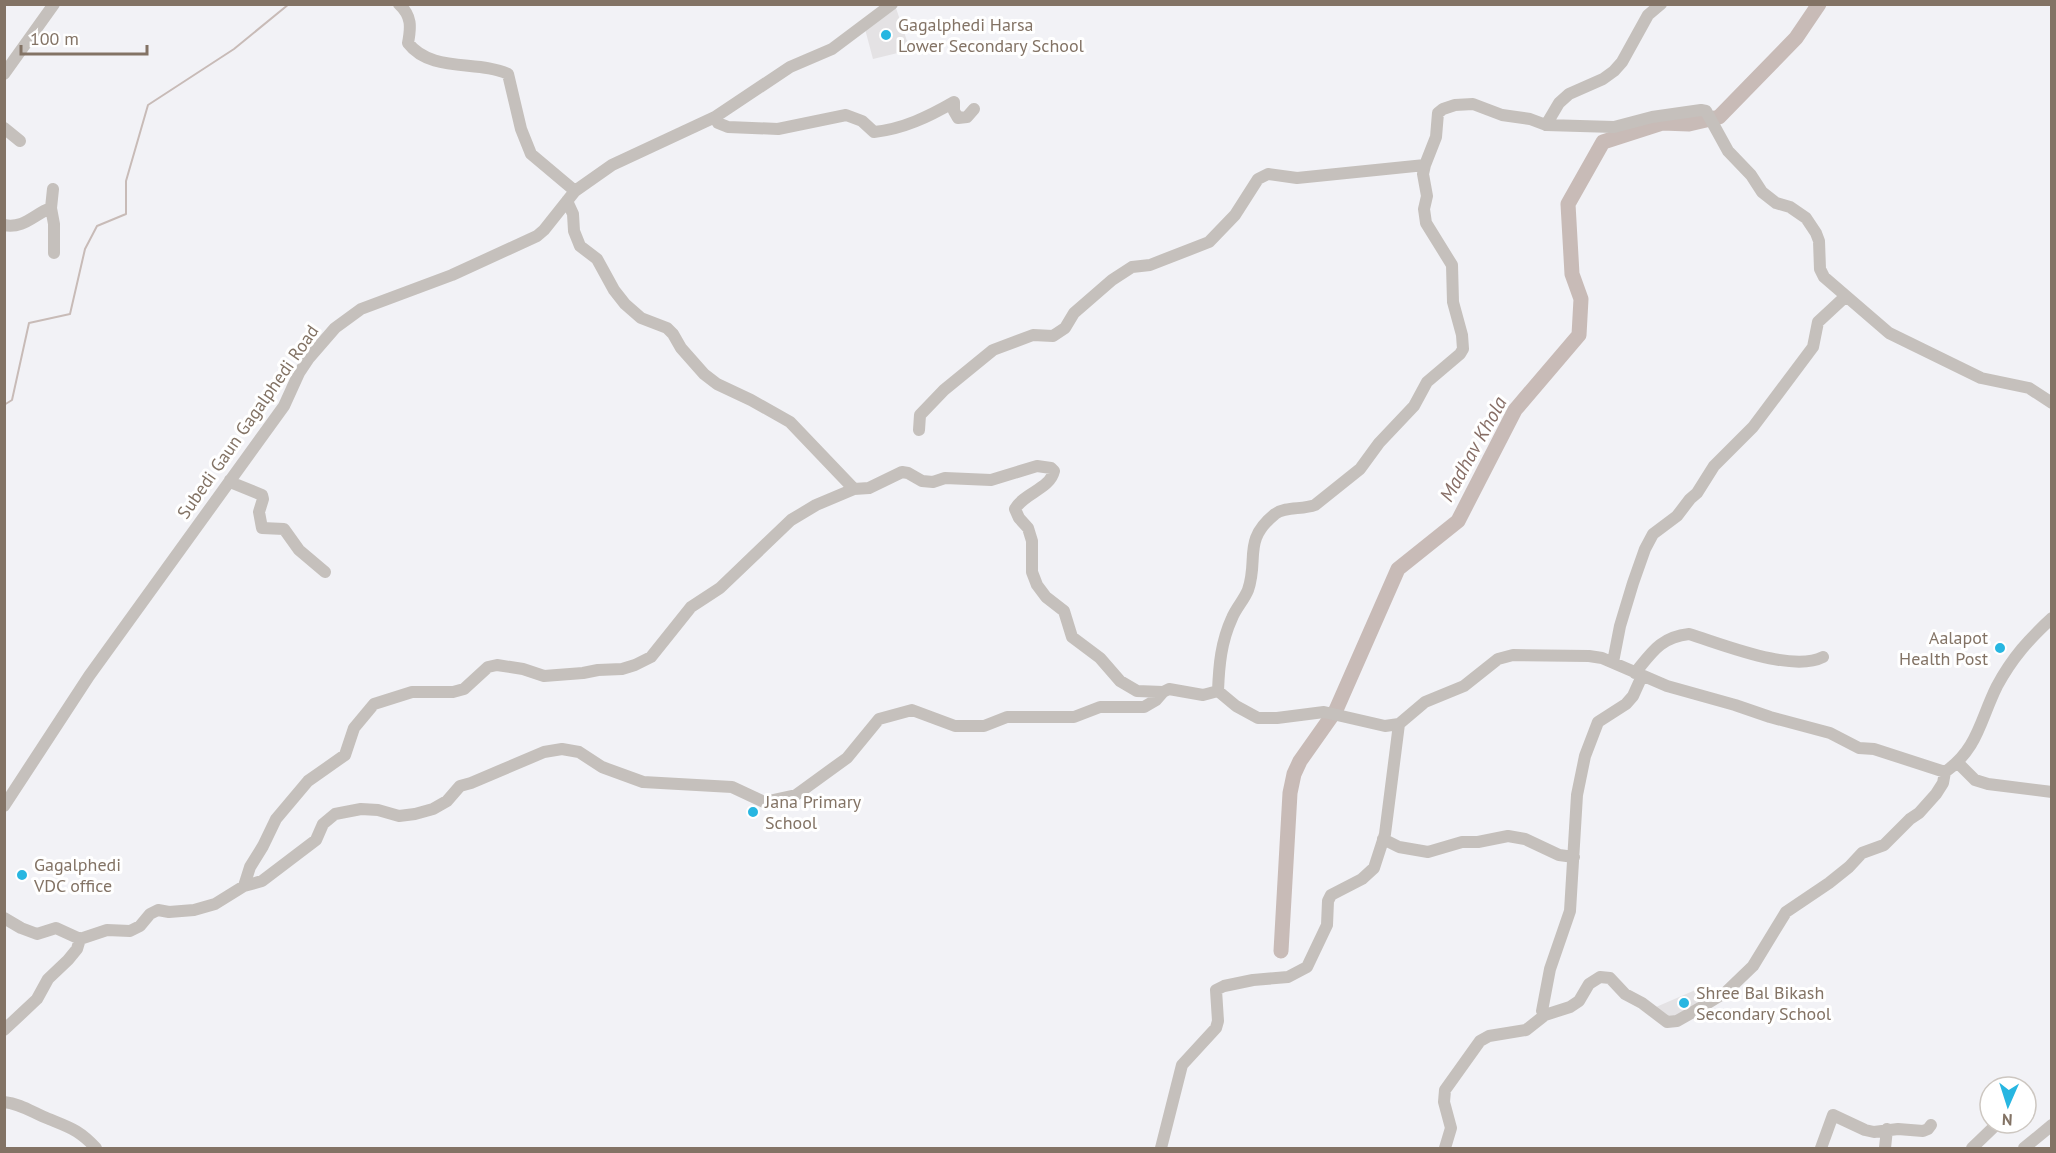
<svg xmlns="http://www.w3.org/2000/svg" width="2056" height="1153" font-family="'PT Sans',sans-serif">
<rect width="100%" height="100%" fill="#f2f2f6"/>
<path fill="#e4e2e4" d="M895,5L910,50L873,59L865,29Z
M1700,988L1707,999L1671,1022L1656,1007Z"/>
<g fill="none" stroke-linecap="round" stroke-linejoin="round">
<path stroke="#c8bbb7" stroke-width="2" d="M4,405L12,400L29,323L70,314L85,249L97,226L126,214V181L148,105L234,49L289,4"/>
<path stroke="#c8bbb7" stroke-width="15" d="M1281,951L1290,793L1294,774L1300,761L1336,710L1398,569L1458,521L1515,410L1579,335L1581,299L1572,274L1568,204L1603,142L1662,123L1689,124L1719,117L1796,38L1819,4"/>
<path stroke="#c5c0bc" stroke-width="12" d="M399,4C412,16 411,27 408,43C431,73 478,60 508,74L521,129L531,154L575,191
M4,74L54,4
M715,117L718,123L728,127L778,129L846,115L862,121L874,132C903,129 928,117 954,102V111L958,118L967,117L974,109
M1546,125L1559,103L1569,94L1603,79L1614,71L1622,62L1648,15L1661,4
M4,128L20,141
M567,201L573,214L574,231L580,246L597,259L614,290L625,304L641,318L667,328L673,334L681,348L704,374L717,384L751,400L790,422L854,489
M51,208L54,224V253
M4,225C24,229 34,214 51,208L53,189
M919,430L920,415L944,390L993,350L1033,335L1053,336L1065,328L1074,313L1112,280L1132,267L1150,265L1209,242L1235,215L1258,179L1268,174L1297,178L1425,165L1436,137L1438,113L1443,109L1455,105L1473,104L1502,115L1530,119L1546,125L1614,127L1652,117L1701,110L1706,111L1728,151L1751,175L1762,192L1776,203L1790,207L1806,218L1816,233L1819,241L1820,269L1824,277L1889,333L1981,378L2029,388L2052,403
M230,480L235,484L262,495L263,499L259,512L262,528L284,529L299,550L325,572
M1613,662L1620,626L1633,583L1645,549L1653,534L1677,516L1690,499L1697,493L1714,466L1753,427L1813,347L1818,322L1846,296
M1635,673C1652,652 1661,637 1689,634C1722,644 1792,673 1823,657
M1218,691C1219,665 1221,642 1232,618C1236,608 1244,600 1248,590C1259,558 1242,541 1275,514C1286,506 1302,510 1315,505L1360,469L1379,443L1414,406L1427,382L1460,354L1463,349L1462,335L1453,302L1452,265L1426,223L1424,209L1427,196L1423,174L1425,165
M1958,763L1975,780L1988,784L2052,792
M4,806L89,676L284,406L299,373L309,358L335,328L361,309L452,275L537,236L544,230L575,191L612,165L715,117L790,67L832,49L892,4
M1383,839L1399,847L1428,852L1462,842H1478L1508,836L1525,839L1559,855L1574,857
M244,886L250,867L263,846L276,819L308,781L345,755L354,728L374,704L412,692H453L464,689L488,667L497,665L523,669L544,676L583,673L598,670L622,669L635,665L651,657L691,607L720,588L791,520L816,505L854,489L869,488L902,472L908,473L922,481L933,482L945,478L991,480L1037,466L1051,468L1054,471C1050,489 1024,493 1015,509L1019,518L1028,528L1032,541V572L1037,585L1046,597L1064,611L1072,637L1100,658L1120,681L1137,691L1163,692L1169,689L1203,695L1218,691L1236,706L1258,718H1277L1324,712L1385,726L1399,724L1425,702L1464,686L1498,659L1513,655L1589,656L1602,658L1667,686L1735,705L1770,717L1830,733L1859,748L1874,749L1945,772C1978,749 1980,720 1997,686C2012,658 2029,639 2052,618
M4,918L21,928L37,934L56,928L80,939L107,930L130,931L140,926L150,914L158,910L169,912L194,910L215,904L244,886L262,881L316,840L323,824L335,814L361,809L378,810L399,816L415,814L433,809L447,801L460,786L471,783L544,752L562,749L579,752L602,767L643,782L732,787L764,802L796,795L847,758L879,719L912,710L955,726H984L1007,717H1074L1100,707H1144L1156,700L1163,692
M1545,1015L1542,1011L1550,969L1570,911L1577,795L1585,756L1598,722L1626,704L1633,696L1642,676
M4,1030L37,999L48,979L68,960L77,949L80,939
M4,1102C22,1104 33,1113 49,1119C71,1128 79,1130 96,1148
M1161,1148L1182,1065L1216,1028L1218,1021L1216,990L1224,986L1253,980L1288,977L1307,967L1327,925L1328,901L1331,895L1362,879L1374,868L1385,834L1399,724
M1445,1148L1451,1128L1444,1102L1445,1090L1480,1041L1489,1036L1526,1030L1545,1015L1570,1007L1579,1001L1589,984L1600,977L1610,978L1625,994L1642,1003L1667,1022L1677,1021L1700,1008L1726,992L1753,966L1786,912L1829,883L1849,867L1862,853L1884,845L1910,819L1919,813L1936,794L1943,783L1945,772
M1821,1148L1833,1115L1865,1130L1874,1132L1898,1129L1923,1131L1928,1129L1931,1125
M1885,1148L1887,1129
M1972,1148L1998,1123
M2024,1148L2052,1125"/>
</g>
<g fill="#27b6e1" stroke="#fff" stroke-width="2">
<circle cx="886" cy="35" r="6"/>
<circle cx="2000" cy="648" r="6"/>
<circle cx="753" cy="812" r="6"/>
<circle cx="22" cy="875" r="6"/>
<circle cx="1684" cy="1003" r="6"/>
</g>
<g text-anchor="middle" stroke-width="6" stroke-linejoin="round" paint-order="stroke">
<g font-size="18" fill="#837365" stroke="#fff" text-anchor="start">
<text x="898" y="31">Gagalphedi Harsa<tspan x="898" dy="21">Lower Secondary School</tspan></text>
<text x="1988" y="644" text-anchor="end">Aalapot<tspan x="1988" dy="21">Health Post</tspan></text>
<text x="765" y="808">Jana Primary<tspan x="765" dy="21">School</tspan></text>
<text x="34" y="871">Gagalphedi<tspan x="34" dy="21">VDC office</tspan></text>
<text x="1696" y="999">Shree Bal Bikash<tspan x="1696" dy="21">Secondary School</tspan></text>
</g>
<g font-size="18" fill="#837365" stroke="#fff">
<text transform="translate(248 422) rotate(-55)" y="6">Subedi Gaun Gagalphedi Road</text>
</g>
<g font-size="20" font-style="italic" fill="#876e66" stroke="#fff">
<text transform="translate(1473 449) rotate(-61)" y="7">Madhav Khola</text>
</g>
</g>
<rect width="2056" height="1153" fill="none" stroke="#837365" stroke-width="12"/>
<g transform="translate(2008 1105) rotate(183)"><circle r="28" fill="#ffffff" stroke="#cdc7c1" stroke-width="1.5"/>
<path d="M0-4.5L10 22L0 15L-10 22Z" fill="#27b6e1"/>
<text y="-9" font-size="16" font-weight="bold" text-anchor="middle" fill="#837365">N</text>
</g>
<path d="M21 45v9h126v-9" fill="none" stroke="#837365" stroke-width="3"/>
<text x="30" y="45" font-size="18" fill="#837365" stroke="#ffffff" stroke-width="4.5" paint-order="stroke">100 m</text>
</svg>
